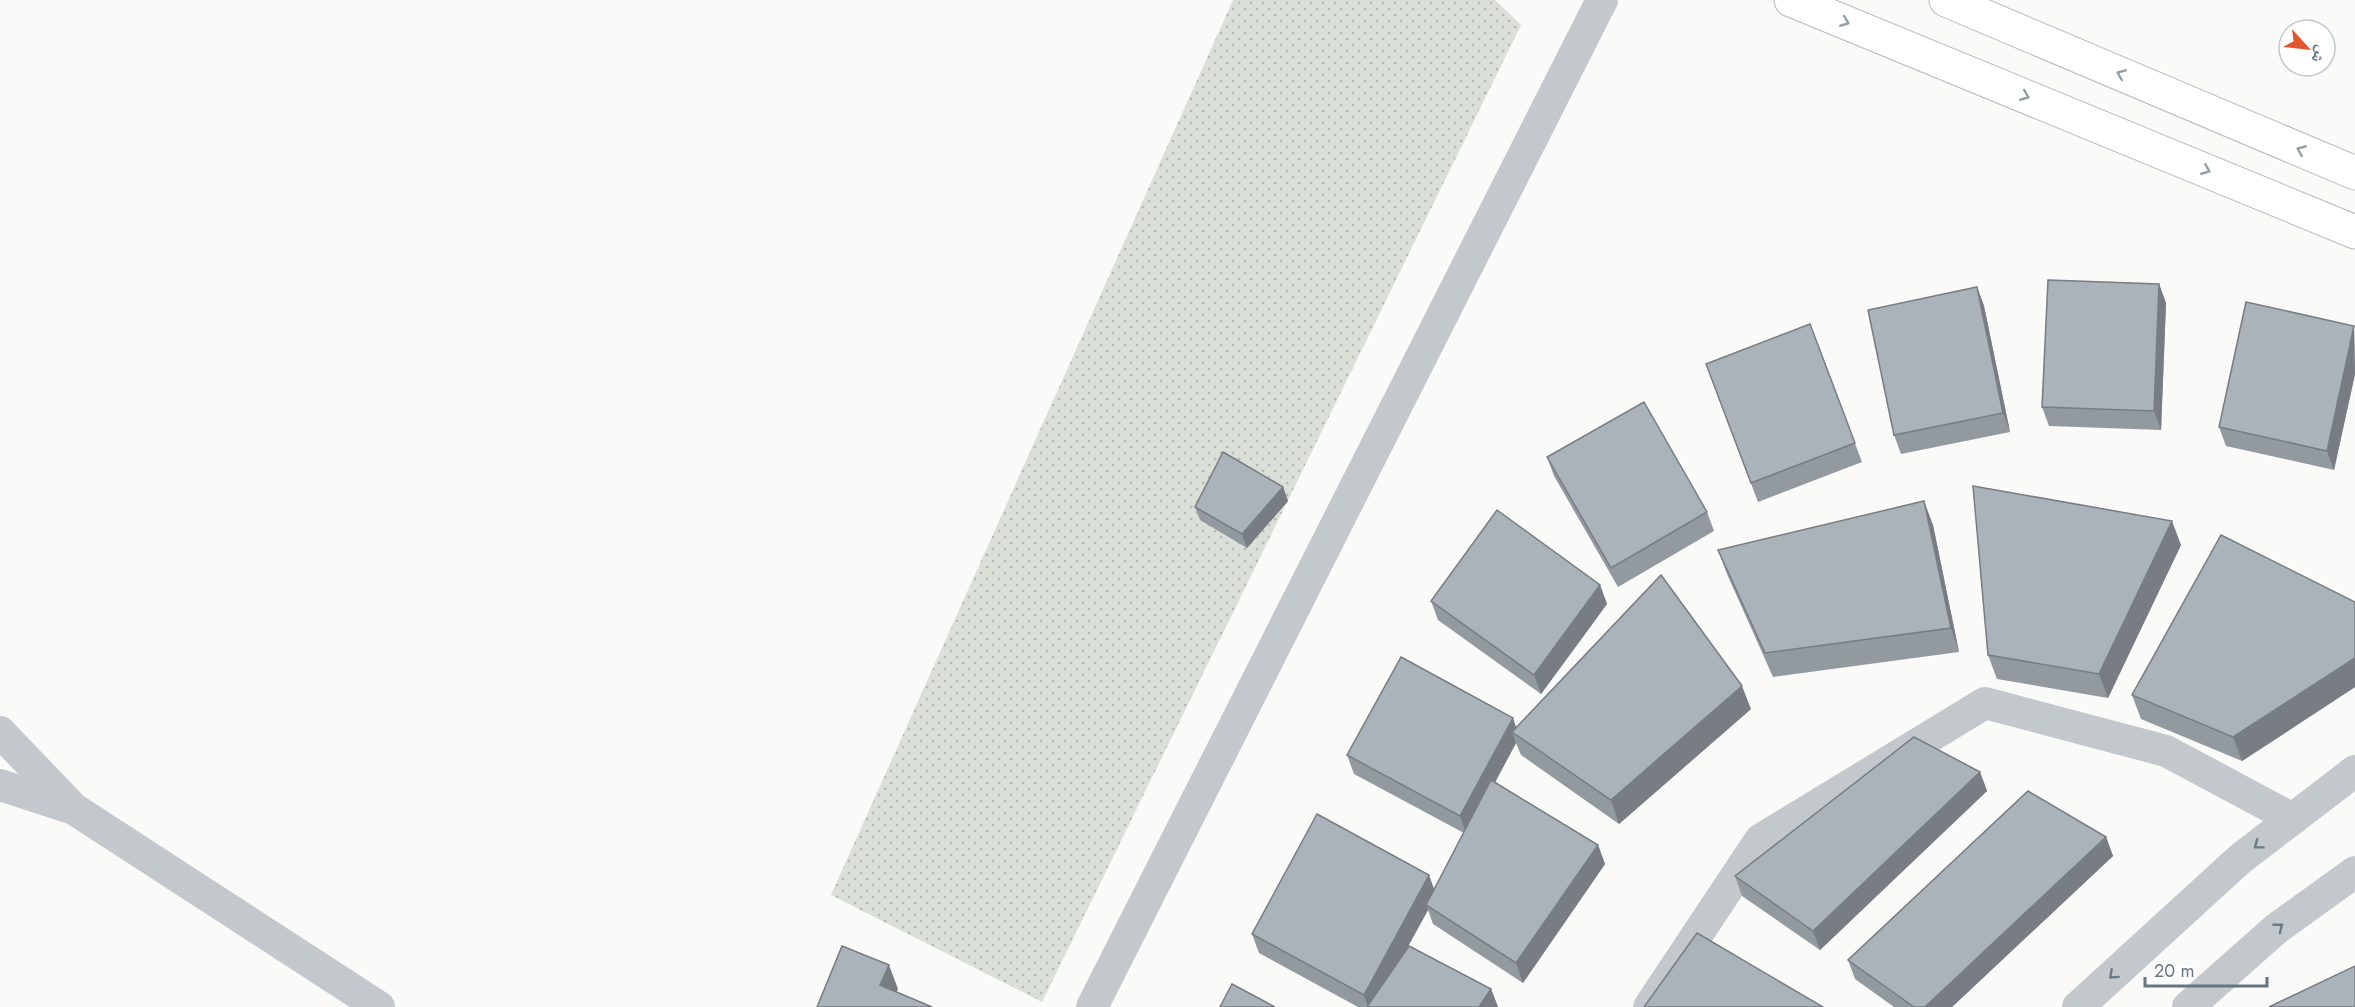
<svg xmlns="http://www.w3.org/2000/svg" width="2355" height="1007" font-family="Jost,'Noto Naskh Arabic',sans-serif">
<defs>
<pattern id="grass-dots" width="8" height="8" patternUnits="userSpaceOnUse" patternTransform="scale(1.5)"><rect width="8" height="8" fill="#dadfd7"/><path d="M2 2h.1M6 6h.1" fill="none" stroke="#b4b9b4" stroke-width="1.8" stroke-linecap="round"/></pattern>
</defs>
<rect width="100%" height="100%" fill="#fafaf8"/>
<path fill="url(#grass-dots)" d="M1233,0H1495L1521,25L1042,1002L831,895Z"/>
<g fill="none" stroke-linecap="round" stroke-linejoin="round">
<g stroke="#b5babe" stroke-width="35">
<path id="primary" d="M1791,0L2355,232
M1946,0L2355,173"/>
</g>
<path stroke="#c3c8cc" stroke-width="32" d="M0,732L72,807
M0,785L74,809L379,1007
M1092,1007L1602,0
M1649,1007L1760,840L1985,703L2166,751L2293,819
M2078,1007L2240,859L2355,771
M2188,1007L2276,929L2355,872"/>
<use href="#primary" stroke="#fff" stroke-width="33"/>
</g>
<path fill="#929a9f" d="M2159,284L2166,303L2161,430L2049,426L2042,407Z
M1977,287L1984,306L2010,432L1901,454L1894,435Z
M1810,324L1862,462L1758,502L1706,364Z
M2354,326L2355,374L2334,470L2226,446L2219,427Z
M1547,457L1707,512L1714,531L1618,587L1554,476Z
M1283,487L1288,501L1247,548L1200,520L1195,507Z
M1933,525L1959,652L1773,677L1727,574L1718,550Z
M2181,545L2108,698L1997,679L1988,655Z
M1600,585L1607,604L1541,694L1438,620L1431,601Z
M2355,602V687L2242,761L2141,719L2132,695Z
M1751,709L1619,824L1521,755L1516,743L1495,782L1598,845L1605,864L1523,983L1433,924L1428,910L1404,953L1491,989L1498,1007H1358L1259,953L1252,934L1434,889L1464,833L1354,774L1347,755L1513,718L1516,727Z
M1980,772L1987,791L1820,950L1742,896L1735,876Z
M2106,837L2113,856L1952,1007H1894L1855,979L1848,960Z"/>
<path fill="#777d82" d="M2159,284L2166,303L2161,430L2154,411Z
M1977,287L1984,306L2010,432L2003,413Z
M2354,326L2355,374L2334,470L2327,451Z
M1283,487L1288,501L1247,548L1242,534Z
M1924,501L1933,525L1959,652L1951,628Z
M2172,521L2181,545L2108,698L2099,674Z
M1600,585L1607,604L1541,694L1534,675Z
M2355,658V687L2242,761L2233,737Z
M1742,686L1751,709L1619,824L1611,800Z
M1513,718L1519,737L1512,732L1516,743L1467,835L1460,816Z
M1980,772L1987,791L1820,950L1813,931Z
M2106,837L2113,856L1952,1007H1925Z
M1598,845L1605,864L1523,983L1516,963Z
M1429,875L1436,894L1426,905L1428,910L1375,1007H1368L1364,995Z
M889,965L898,989L890,1007L880,985Z
M1491,989L1498,1007H1479Z"/>
<path fill="#aab3b9" stroke="#777d82" stroke-width="1.5" d="M2048,280L2159,284L2154,411L2042,407Z
M1977,287L2003,413L1894,435L1868,310Z
M2246,302L2354,326L2327,451L2219,427Z
M1810,324L1855,443L1751,483L1706,364Z
M1644,402L1707,512L1611,568L1547,457Z
M1223,452L1283,487L1242,534L1195,507Z
M1973,486L2172,521L2099,674L1988,655Z
M1924,501L1951,628L1765,653L1718,550Z
M1497,510L1600,585L1534,675L1431,601Z
M2221,535L2355,602V658L2233,737L2132,695Z
M1661,575L1742,686L1611,800L1512,732Z
M1401,657L1513,718L1460,816L1347,755Z
M1914,737L1980,772L1813,931L1735,876Z
M1491,780L1598,845L1516,963L1426,905Z
M2028,791L2106,837L1925,1007H1914L1848,960Z
M1317,814L1429,875L1364,995L1252,934Z
M1697,933L1823,1007H1644Z
M842,946L889,965L880,985L932,1007H817Z
M1409,946L1491,989L1479,1007H1367Z
M2355,966V1007H2269Z
M1232,984L1275,1007H1220Z"/>
<defs><path id="oneway-chevron" d="M-2-3.5L2.5 0L-2 3.5" fill="none" stroke-width="1.6" stroke-linecap="round" stroke-linejoin="round" transform="scale(1.5)"/></defs>
<g stroke="#939fa8">
<use href="#oneway-chevron" transform="translate(1845 22) rotate(22)"/>
<use href="#oneway-chevron" transform="translate(2121 74) rotate(-157)"/>
<use href="#oneway-chevron" transform="translate(2025 96) rotate(22)"/>
<use href="#oneway-chevron" transform="translate(2301 150) rotate(-157)"/>
<use href="#oneway-chevron" transform="translate(2206 170) rotate(22)"/>
</g>
<g stroke="#6a7a87">
<use href="#oneway-chevron" transform="translate(2258 845) rotate(143)"/>
<use href="#oneway-chevron" transform="translate(2279 927) rotate(-38)"/>
<use href="#oneway-chevron" transform="translate(2113 975) rotate(138)"/>
</g>
<g transform="translate(2307 48) rotate(117)"><circle r="28" fill="#ffffff" stroke="#c1c8cd" stroke-width="1.5"/>
<path d="M0-4.5L10 22L0 15L-10 22Z" fill="#e4572e"/>
<text y="-9" font-size="16" font-weight="bold" text-anchor="middle" fill="#657683">ش</text>
</g>
<path d="M2145 977v9h122v-9" fill="none" stroke="#657683" stroke-width="3"/>
<text x="2154" y="977" font-size="18" fill="#657683" stroke="#ffffff" stroke-width="4.5" paint-order="stroke">20 m</text>
</svg>
